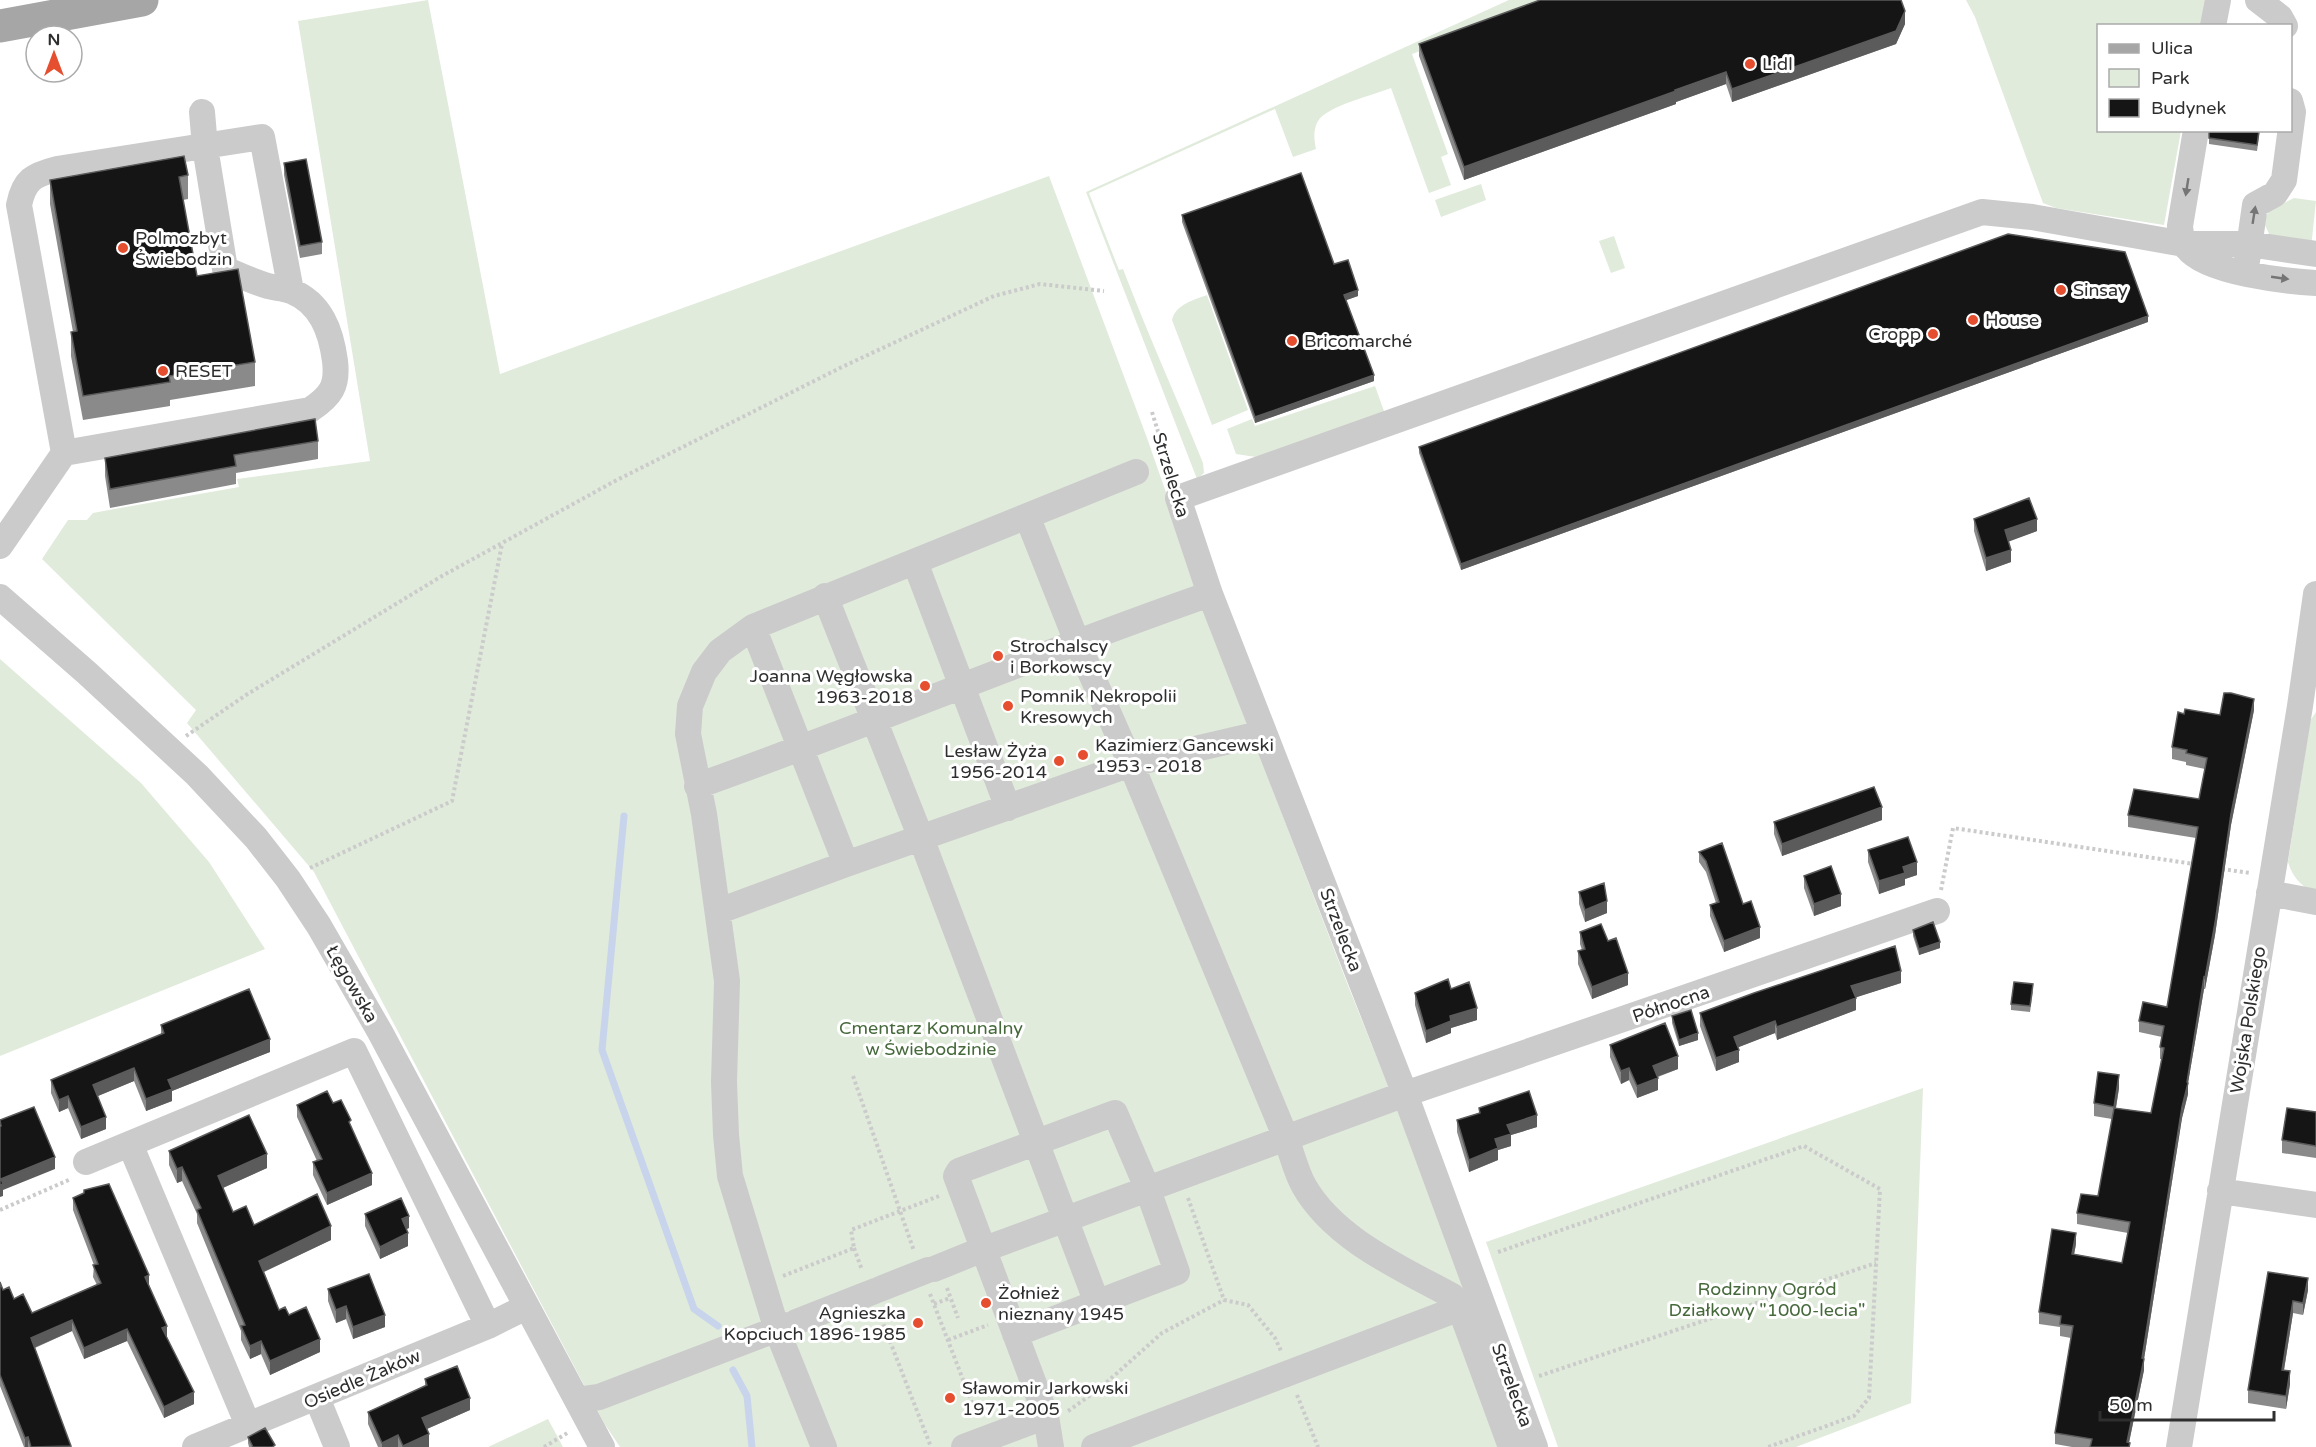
<svg xmlns="http://www.w3.org/2000/svg" width="2316" height="1447" font-family="'Varela Round',sans-serif">
<rect width="100%" height="100%" fill="#fff"/>
<path fill="#e0ebdb" d="M428,0L500,374L1049,176L1147,438L1242,710L1347,983L1457,1258L1527,1447H620L604,1423L314,872L187,723L196,710L42,559L68,520H87L93,513L109,510L239,487L237,479L370,461L298,21Z
M1509,0H1560L1412,54L1448,154L1441,157L1451,185L1429,193L1391,88C1374,95 1327,106 1318,121C1313,130 1314,139 1316,149L1293,157L1275,109L1089,193L1119,270L1123,269C1148,335 1177,398 1203,463L1204,473L1197,479L1086,192Z
M1966,0H2211L2207,25L2098,26V130L2181,131L2164,225L2056,208L2043,203L1975,17Z
M1481,184L1486,200L1441,217L1435,200Z
M2294,198L2316,201L2311,248L2271,238L2265,225L2266,216L2270,210Z
M1614,236L1625,268L1611,273L1599,241Z
M1207,295L1248,410L1212,425L1172,320C1176,304 1194,300 1207,295Z
M1375,386L1385,414L1256,457L1236,454L1227,429L1252,419L1255,426Z
M0,659L141,783L209,862L265,949L0,1056Z
M2316,712V894C2301,886 2293,878 2288,862L2310,721Z
M1923,1088L1911,1403L1796,1447H1558L1486,1242Z
M548,1419L563,1447H488Z"/>
<g fill="none" stroke-linecap="round" stroke-linejoin="round">
<path stroke="#c7d4eb" stroke-width="7" d="M624,816L602,1050L694,1309L718,1326
M733,1370L747,1396L752,1447"/>
<path stroke="#cbcbcb" stroke-width="4" stroke-dasharray="3 3" stroke-linecap="butt" d="M1152,412L1172,477
M186,736L246,695L442,576L615,481L842,367L994,296L1040,284L1104,291
M310,868L452,801L502,544
M2222,869L2250,873
M1941,890L1953,828L2194,864
M853,1076L914,1251
M1188,1198L1224,1300L1248,1305L1275,1338L1281,1351
M0,1210L71,1179
M854,1248L862,1270
M1498,1252L1804,1146L1880,1189L1869,1398L1854,1416L1768,1447
M783,1276L854,1248L851,1230L939,1196
M947,1288L958,1318
M930,1294L977,1416
M934,1304L950,1298
M879,1313L931,1447
M948,1340L988,1325
M1539,1376L1876,1263
M1297,1395L1318,1447
M1068,1411L1099,1389L1162,1333L1224,1300
M544,1447L569,1432"/>
<path stroke="#cbcbcb" stroke-width="26" d="M2258,0L2280,17L2285,26
M2213,26L2218,0
M2196,130L2180,226C2181,234 2181,242 2187,248C2206,273 2285,281 2316,283
M2247,261L2255,205L2275,194L2284,180L2293,112L2290,101
M64,453L19,205C24,180 33,175 57,169L262,137L291,291
M1027,516L1077,642L1131,764L1286,1138C1292,1154 1296,1172 1304,1186C1334,1239 1401,1268 1452,1296L1460,1308L1511,1447
M0,546L64,453L310,410C331,396 338,386 335,361C331,331 321,303 291,291C284,288 275,288 268,286C254,282 239,275 225,269L205,147L202,112
M915,562L1008,808
M825,596L921,838L1097,1303
M0,597L87,673L197,775L256,838L288,879L319,926L380,1032L602,1447
M753,627L846,864
M697,786C869,725 1037,654 1210,594
M2269,893L2316,902
M719,911L846,864L1131,764L1264,733
M130,1144L248,1425
M86,1162L354,1051L488,1326
M2220,1191L2316,1205
M974,1253L1405,1094L1937,911
M934,1269L971,1254
M880,1289L928,1270
M796,1322L875,1291
M1015,1334L1177,1272L1148,1190L1115,1113L959,1171L956,1176L1046,1416
M317,1398L337,1447
M577,1400L599,1397L788,1325
M195,1447L488,1326L526,1307
M824,1447L777,1330L730,1176L726,1135L724,1082L727,981L704,814L688,734L690,706L704,672L720,651L753,627L1136,472
M964,1447L1046,1416L1051,1447
M1094,1447L1460,1308
M1535,1447L1405,1094L1210,594L1178,498L1982,212L2032,217L2184,244H2249L2316,254
M2179,1447L2300,706L2316,594"/>
<path stroke="#a6a6a6" stroke-width="33" d="M0,26L142,0"/>
</g>
<path fill="#8a8a8a" d="M1905,24L1896,44L1732,102L1726,84L1676,102V104L1464,180L1419,56V44Z
M2209,130H2260L2257,151L2209,144Z
M284,163L322,242V254L300,258L284,175Z
M188,175V199L183,200L197,276L255,362V386L170,400V406L83,420L71,356V332H73L50,204V180Z
M1182,215L1334,264L1358,296L1346,300L1374,381L1255,423L1182,222Z
M2148,322L1461,570L1419,453V447Z
M318,441V459L236,473V484L110,508L105,476V458Z
M1974,519L2037,531L2008,541L2011,562L1986,571L1974,531Z
M2254,710L2231,825L2215,935L2205,989H2204L2188,1083V1094L2182,1118L2144,1359V1370L2129,1443L2130,1447H2072L2055,1444V1433L2071,1338L2060,1336V1327L2039,1324V1312L2076,1244L2074,1254L2122,1263L2128,1233L2077,1224V1213L2098,1196L2112,1119L2094,1116V1103L2119,1088L2116,1108L2151,1113L2162,1059H2160V1047L2162,1037L2139,1032V1021L2167,1007L2196,838L2128,827V815L2199,799L2205,769L2186,765V762L2172,759V747L2184,714L2220,715Z
M1882,820L1782,856L1774,834V822Z
M1868,850L1917,875L1905,879V885L1879,894L1868,862Z
M1699,852L1743,904L1760,938L1724,952L1710,916V905L1716,903L1706,872L1699,862Z
M1804,876L1841,906L1814,916L1804,888Z
M1579,892L1607,913L1585,922L1579,904Z
M1913,930L1940,948L1919,955L1913,936Z
M1580,932L1608,941L1628,985L1592,999L1578,964V951L1582,950L1580,944Z
M1901,983L1856,997V1010L1777,1040L1775,1033L1738,1047L1739,1062L1716,1071L1700,1026V1013Z
M1451,989L1477,1020L1451,1028V1033L1426,1043L1415,1005V993Z
M2033,991L2030,1012L2011,1010V1004Z
M1672,1016L1698,1040L1679,1046L1672,1023Z
M161,1025L270,1052L172,1091V1101L146,1111L134,1081L98,1096L106,1129L81,1139L68,1108L59,1112L51,1093V1080L161,1034Z
M1610,1045L1678,1069L1658,1077V1090L1637,1098L1629,1080L1621,1084L1610,1057Z
M333,1103L351,1127L372,1185L327,1205L313,1175V1162L317,1161L297,1117V1105Z
M1479,1108L1537,1127L1511,1135V1146L1498,1150V1160L1469,1172L1457,1132V1120L1479,1113Z
M2316,1112V1158L2282,1153V1140Z
M169,1151L267,1168L223,1188L233,1212L254,1225L331,1240L264,1272L279,1310L289,1315L320,1352L270,1375L261,1354L250,1359L241,1340V1331L197,1223V1214L182,1181L177,1183L169,1165Z
M84,1190L149,1285L167,1337L194,1404L164,1418L127,1341L84,1359L72,1331L35,1348L71,1447H24L0,1386V1282L3,1290L32,1313L97,1285L93,1277L94,1265L73,1210V1198L84,1193Z
M365,1214L409,1228L406,1229L408,1246L380,1259L365,1226Z
M2268,1272L2308,1290L2303,1315L2293,1313L2284,1370L2290,1384L2286,1409L2248,1403V1390Z
M328,1289L385,1327L353,1339L346,1319L336,1323L328,1301Z
M425,1379L470,1410L427,1429L429,1447H378L368,1424V1412L425,1386Z
M248,1437L275,1447H249L248,1443Z"/>
<path fill="#5b5b5b" d="M1905,11V24L1896,44L1732,102V89Z
M1726,72V84L1676,102V104L1464,180V167Z
M1358,290V296L1344,301V295Z
M2148,316V322L1461,570V564Z
M1374,375V381L1255,423V417Z
M2037,519V531L2005,543V530Z
M2011,550V562L1986,571V558Z
M2254,699V710L2231,825L2215,935L2205,989V978L2231,814Z
M1882,807V820L1782,856V844Z
M1917,862V875L1905,879V885L1879,894V881L1903,867Z
M1841,894V906L1814,916V904Z
M1607,901V913L1585,922V910Z
M1760,927V938L1724,952V941Z
M1940,942V948L1919,955V949Z
M1901,971V983L1851,999V986Z
M1628,973V985L1592,999V987Z
M2204,977V989L2188,1083V1094L2182,1118L2144,1359V1370L2128,1447L2127,1442L2142,1358Z
M1856,998V1010L1777,1040V1027Z
M1477,1008V1020L1451,1028V1033L1426,1043V1031L1450,1016Z
M1775,1021V1033L1734,1049V1037Z
M1698,1033V1040L1679,1046V1040Z
M270,1039V1052L172,1091V1101L146,1111V1099L168,1080Z
M1739,1050V1062L1716,1071V1058Z
M1678,1056V1069L1653,1078V1066Z
M134,1068V1081L93,1098V1085Z
M1629,1068V1080L1621,1084V1071Z
M2119,1075V1088L2114,1119V1107Z
M1658,1078V1090L1637,1098V1086Z
M68,1096V1108L59,1112V1100Z
M1537,1115V1127L1511,1135V1146L1498,1150V1160L1469,1172V1160L1507,1125Z
M106,1117V1129L81,1139V1127Z
M267,1154V1168L218,1190V1176Z
M55,1157V1169L3,1190V1196L0,1197V1185L1,1179Z
M182,1167V1181L177,1183V1169Z
M372,1173V1185L327,1205V1193Z
M409,1216V1228L402,1231V1219Z
M331,1226V1240L259,1274V1261Z
M408,1233V1246L380,1259V1247Z
M2076,1233V1244L2072,1265V1254Z
M149,1275V1287L145,1277Z
M2308,1278V1290L2303,1315V1303Z
M2293,1301V1313L2282,1382V1370Z
M346,1306V1319L336,1323V1310Z
M385,1315V1327L353,1339V1327Z
M72,1320V1331L31,1349V1338Z
M167,1326V1338L162,1328Z
M127,1329V1341L84,1359V1348Z
M320,1339V1352L270,1375V1361Z
M261,1341V1354L250,1359V1346Z
M2290,1371V1384L2286,1409V1396Z
M194,1392V1404L164,1418V1407Z
M470,1398V1410L422,1431V1418Z
M429,1434V1447H403V1446Z
M398,1435V1447H382V1443Z
M28,1437V1447H25V1438Z"/>
<path fill="#151515" stroke="#5b5b5b" stroke-width="1.5" d="M1540,0H1901L1905,11L1896,31L1732,89L1726,72L1675,90L1676,91L1464,167L1419,44Z
M2209,130H2259L2257,145L2209,138Z
M184,156L188,175L179,177L197,276L238,269L255,362L169,376L170,382L83,396L71,332L77,331L50,180Z
M306,159L322,242L300,246L284,163Z
M1301,173L1334,264L1348,260L1358,290L1344,295L1374,375L1255,417L1182,215Z
M2008,234L2125,252L2148,316L1461,564L1419,447Z
M315,419L318,441L234,455L236,466L110,489L105,458Z
M2029,498L2037,519L2005,530L2011,550L1986,558L1974,519Z
M2224,693H2231L2254,699L2231,814L2215,923L2205,978L2204,977L2187,1082L2188,1083L2182,1107L2142,1358L2144,1359L2127,1442L2130,1443L2129,1447H2090L2092,1439L2055,1433L2073,1326L2060,1324L2061,1316L2039,1312L2052,1229L2076,1233L2072,1254L2122,1263L2130,1222L2077,1213L2081,1194L2098,1196L2114,1108L2151,1113L2164,1048L2160,1047L2164,1026L2139,1021L2143,1002L2167,1007L2198,827L2128,815L2134,789L2199,799L2207,758L2186,753L2187,750L2172,747L2178,712L2184,714L2185,709L2220,715Z
M1874,787L1882,807L1782,844L1774,822Z
M1908,837L1917,862L1903,867L1905,873L1879,881L1868,850Z
M1722,843L1743,904L1751,901L1760,927L1724,941L1710,905L1719,902L1706,861L1699,852Z
M1831,866L1841,894L1814,904L1804,876Z
M1604,883L1607,901L1585,910L1579,892Z
M1933,922L1940,942L1919,949L1913,930Z
M1601,924L1608,941L1616,938L1628,973L1592,987L1578,951L1585,949L1580,932Z
M1895,946L1901,971L1851,986L1856,998L1777,1027L1775,1021L1734,1037L1739,1050L1716,1058L1700,1013L1754,993Z
M1448,979L1451,989L1469,982L1477,1008L1450,1016L1451,1021L1426,1031L1415,993Z
M2014,982L2033,984L2030,1006L2011,1004Z
M249,989L270,1039L168,1080L172,1089L146,1099L134,1068L93,1085L106,1117L81,1127L68,1096L59,1100L51,1080L164,1033L161,1025Z
M1691,1010L1698,1033L1679,1040L1672,1016Z
M1665,1023L1678,1056L1653,1066L1658,1078L1637,1086L1629,1068L1621,1071L1610,1045Z
M2098,1072L2119,1075L2114,1107L2094,1103Z
M327,1091L333,1103L341,1100L351,1120L349,1122L372,1173L327,1193L313,1162L322,1159L297,1105Z
M1529,1091L1537,1115L1507,1125L1511,1134L1495,1139L1498,1148L1469,1160L1457,1120L1480,1113L1479,1108Z
M34,1107L55,1157L1,1179L3,1184L0,1185V1127L1,1126L0,1120Z
M2287,1108L2316,1112V1146L2282,1140Z
M249,1115L267,1154L218,1176L233,1212L246,1206L254,1225L317,1194L331,1226L259,1261L279,1310L285,1307L289,1315L306,1307L320,1339L270,1361L261,1341L250,1346L241,1326L245,1325L197,1210L201,1208L182,1167L177,1169L169,1151Z
M109,1184L149,1275L145,1277L167,1326L162,1328L194,1392L164,1407L127,1329L84,1348L72,1320L31,1338L71,1446L31,1447L28,1437L25,1438L0,1375V1282L3,1290L9,1287L14,1299L23,1294L32,1313L101,1283L93,1265L98,1264L73,1198L84,1193V1190Z
M401,1198L409,1216L402,1219L408,1233L380,1247L365,1214Z
M2268,1272L2308,1278L2303,1303L2293,1301L2282,1370L2290,1371L2286,1396L2248,1390Z
M369,1274L385,1315L353,1327L346,1306L336,1310L328,1289Z
M457,1366L470,1398L422,1418L429,1434L403,1446L398,1435L382,1443L368,1412L427,1385L425,1379Z
M265,1428L275,1445L272,1447H253L248,1437Z"/>
<defs><path id="oneway-solid" d="M-6-.8H1V-3.2L6.5 0L1 3.2V.8H-6Z" transform="scale(1.5)"/></defs>
<g fill="#757575">
<use href="#oneway-solid" transform="translate(2187 187) rotate(99)"/>
<use href="#oneway-solid" transform="translate(2254 215) rotate(-81)"/>
<use href="#oneway-solid" transform="translate(2280 278) rotate(8)"/>
</g>
<g fill="#e54e2f" stroke="#fff" stroke-width="2">
<circle cx="1750" cy="64" r="6"/>
<circle cx="123" cy="248" r="6"/>
<circle cx="2061" cy="290" r="6"/>
<circle cx="1973" cy="320" r="6"/>
<circle cx="1933" cy="334" r="6"/>
<circle cx="1292" cy="341" r="6"/>
<circle cx="163" cy="371" r="6"/>
<circle cx="998" cy="656" r="6"/>
<circle cx="925" cy="686" r="6"/>
<circle cx="1008" cy="706" r="6"/>
<circle cx="1083" cy="755" r="6"/>
<circle cx="1059" cy="761" r="6"/>
<circle cx="986" cy="1303" r="6"/>
<circle cx="918" cy="1323" r="6"/>
<circle cx="950" cy="1398" r="6"/>
</g>
<g text-anchor="middle" stroke-width="6" stroke-linejoin="round" paint-order="stroke">
<g font-size="18" fill="#2e2e2e" stroke="#fff" text-anchor="start">
<text x="1762" y="70">Lidl</text>
<text x="135" y="244">Polmozbyt<tspan x="135" dy="21">Świebodzin</tspan></text>
<text x="2073" y="296">Sinsay</text>
<text x="1985" y="326">House</text>
<text x="1921" y="340" text-anchor="end">Cropp</text>
<text x="1304" y="347">Bricomarché</text>
<text x="175" y="377">RESET</text>
<text x="1010" y="652">Strochalscy<tspan x="1010" dy="21">i Borkowscy</tspan></text>
<text x="913" y="682" text-anchor="end">Joanna Węgłowska<tspan x="913" dy="21">1963-2018</tspan></text>
<text x="1020" y="702">Pomnik Nekropolii<tspan x="1020" dy="21">Kresowych</tspan></text>
<text x="1095" y="751">Kazimierz Gancewski<tspan x="1095" dy="21">1953 - 2018</tspan></text>
<text x="1047" y="757" text-anchor="end">Lesław Żyża<tspan x="1047" dy="21">1956-2014</tspan></text>
<text x="998" y="1299">Żołnież<tspan x="998" dy="21">nieznany 1945</tspan></text>
<text x="906" y="1319" text-anchor="end">Agnieszka<tspan x="906" dy="21">Kopciuch 1896-1985</tspan></text>
<text x="962" y="1394">Sławomir Jarkowski<tspan x="962" dy="21">1971-2005</tspan></text>
</g>
<g font-size="18" fill="#2e2e2e" stroke="#fff">
<text transform="translate(1171 475) rotate(73)" y="6">Strzelecka</text>
<text transform="translate(1341 930) rotate(69)" y="6">Strzelecka</text>
<text transform="translate(352 984) rotate(60)" y="6">Łęgowska</text>
<text transform="translate(1671 1004) rotate(-19)" y="6">Północna</text>
<text transform="translate(2248 1020) rotate(-81)" y="6">Wojska Polskiego</text>
<text transform="translate(362 1379) rotate(-23)" y="6">Osiedle Żaków</text>
<text transform="translate(1512 1385) rotate(70)" y="6">Strzelecka</text>
</g>
<g font-size="18" fill="#46693b" stroke="#fff">
<text x="931" y="1034">Cmentarz Komunalny<tspan x="931" dy="21">w Świebodzinie</tspan></text>
<text x="1767" y="1295">Rodzinny Ogród<tspan x="1767" dy="21">Działkowy "1000-lecia"</tspan></text>
</g>
</g>
<rect x="2097" y="24" width="195" height="108" fill="#ffffff" stroke="#ababab" stroke-width="1.5"/>
<rect x="2109" y="44" width="30" height="9" fill="#a6a6a6" stroke="#ababab" stroke-width="1.5"/>
<text x="2151" y="54" font-size="18" fill="#2e2e2e">Ulica</text>
<rect x="2109" y="69" width="30" height="18" fill="#e0ebdb" stroke="#ababab" stroke-width="1.5"/>
<text x="2151" y="84" font-size="18" fill="#2e2e2e">Park</text>
<rect x="2109" y="99" width="30" height="18" fill="#151515" stroke="#ababab" stroke-width="1.5"/>
<text x="2151" y="114" font-size="18" fill="#2e2e2e">Budynek</text>
<g transform="translate(54 54)"><circle r="28" fill="#ffffff" stroke="#ababab" stroke-width="1.5"/>
<path d="M0-4.5L10 22L0 15L-10 22Z" fill="#e54e2f"/>
<text y="-9" font-size="16" font-weight="bold" text-anchor="middle" fill="#2e2e2e">N</text>
</g>
<path d="M2100 1411v9h174v-9" fill="none" stroke="#2e2e2e" stroke-width="3"/>
<text x="2109" y="1411" font-size="18" fill="#2e2e2e" stroke="#ffffff" stroke-width="4.5" paint-order="stroke">50 m</text>
</svg>
